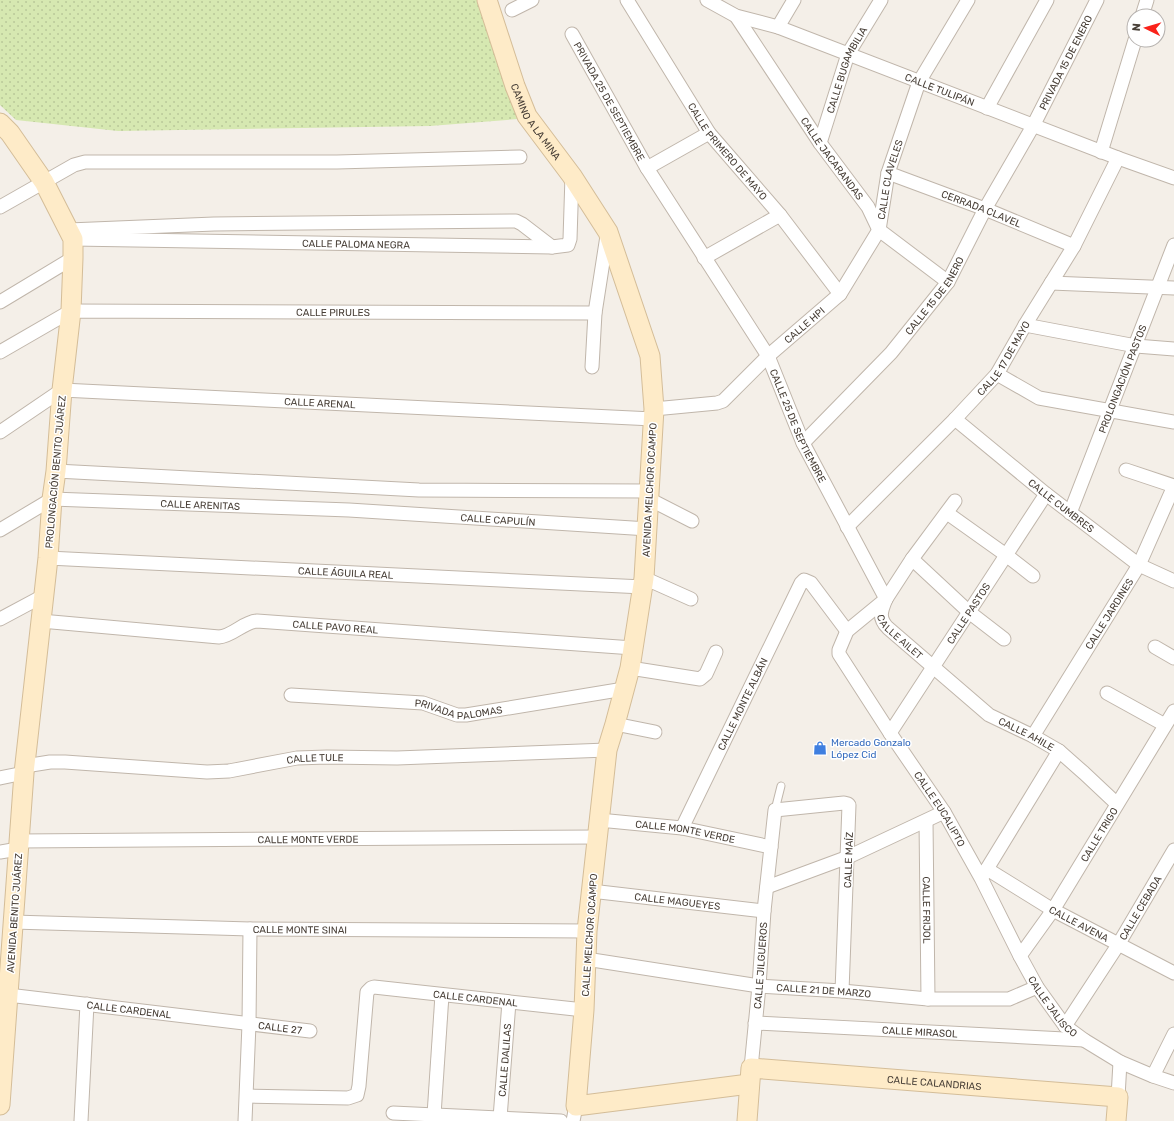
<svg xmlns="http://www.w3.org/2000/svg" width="1174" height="1121" font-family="Rubik,sans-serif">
<defs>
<pattern id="grass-dots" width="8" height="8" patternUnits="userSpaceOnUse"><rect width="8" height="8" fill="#d6e8b1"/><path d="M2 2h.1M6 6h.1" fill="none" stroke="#b9c899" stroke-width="1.8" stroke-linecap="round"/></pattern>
</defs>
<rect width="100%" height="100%" fill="#f4efe8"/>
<path fill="url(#grass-dots)" d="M0,0H482L518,119L430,126L118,131L16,120L0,105Z"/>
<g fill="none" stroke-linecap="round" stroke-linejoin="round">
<g stroke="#c0b6ab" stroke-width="9">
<path id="lane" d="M775,810L781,786"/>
</g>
<g stroke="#c0b6ab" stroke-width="15">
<g id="street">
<path id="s1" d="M627,0L709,133L780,215L840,294"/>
<path id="s2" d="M707,0L736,16L778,27L1118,158L1174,178"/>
<path d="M512,10L532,0"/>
<path id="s3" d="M736,16L820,143L868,207L879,230L948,282"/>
<path d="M1142,16L1147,0"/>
<path d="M778,27L794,0"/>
<path id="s4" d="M572,34L647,168L768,356L803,443L886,599"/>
<path d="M987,108L1047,0"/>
<path id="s5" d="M820,143L848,54L881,0"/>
<path d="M1101,152L1135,40"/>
<path d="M647,168L709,133"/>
<path id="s6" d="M888,173L985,209L1074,246"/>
<path d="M0,207L74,165L85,162H337L520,157"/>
<path d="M69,230L214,224L516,221L522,224L552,247"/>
<path id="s7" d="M73,239L552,247L568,245L570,239L572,176"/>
<path d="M704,258L780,215"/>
<path d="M1051,283L1174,288"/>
<path d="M0,302L73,258"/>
<path d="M1025,325L1136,346L1174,349"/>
<path id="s8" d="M0,352L71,311L595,313"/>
<path d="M592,367L595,313L607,236"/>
<path d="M997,374L1039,398L1174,422"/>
<path id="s9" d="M654,409L717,403L723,401L768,356L840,294L879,230L888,173L919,82L968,0"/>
<path id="s10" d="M955,419L1046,494L1139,565L1174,581"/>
<path id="s11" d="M0,432L62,390L653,419"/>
<path id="s12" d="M803,443L891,353L948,282L985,209L1033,126L1097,0"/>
<path d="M1126,470L1174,486"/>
<path d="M56,471L419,490L650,491"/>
<path d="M649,499L692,521"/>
<path id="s13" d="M955,501L912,559L886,599L847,631L839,650V654L890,733L944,812L981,878L1020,956L1037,987L1065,1026L1084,1040L1120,1062L1153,1076L1174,1083"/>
<path d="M947,513L1006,555L1033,576"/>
<path id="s14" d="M1070,513L1174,245"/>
<path id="s15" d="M847,527L955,419L997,374L1025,325L1074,246L1118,158"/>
<path id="s16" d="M0,530L52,499L349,510L648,529"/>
<path id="s17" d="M48,558L643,587"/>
<path d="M912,559L969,612L1004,639"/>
<path d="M644,578L691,599"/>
<path id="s18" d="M886,599C881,611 878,618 888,628L989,715L1033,736L1059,751L1084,773L1117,804"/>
<path d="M0,619L43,596"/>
<path id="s19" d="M41,621L219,637C233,636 243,622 257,621L633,648"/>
<path d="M1155,647L1174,658"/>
<path d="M630,668L700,679L706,674L716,652"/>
<path d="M1107,693L1165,725"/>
<path id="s20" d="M291,695L423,703L457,715H466L624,689"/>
<path d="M615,724L655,732"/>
<path id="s21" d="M890,733L1046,494"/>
<path id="s22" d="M1033,736L1139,565L1174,486"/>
<path id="s23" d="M25,766L50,762H65L207,772L229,771L297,758L327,757L397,758L607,750"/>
<path d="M0,778L24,773"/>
<path id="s24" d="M599,820L682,828L771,847"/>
<path id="s25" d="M926,821L928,999"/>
<path id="s26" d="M682,828L801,583L804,580L811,583L847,631"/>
<path id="s27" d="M19,841L597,837"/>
<path d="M0,852L18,849"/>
<path id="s28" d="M987,869L1053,910L1174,973"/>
<path d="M982,877L1059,751"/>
<path d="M767,887L848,857L944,812"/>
<path id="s29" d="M591,891L764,911"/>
<path id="s30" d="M13,922L250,929L587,931"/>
<path id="s31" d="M1020,956L1053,910L1174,711"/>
<path id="s32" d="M586,959L759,986L842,991L928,999H1009L1037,987"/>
<path id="s33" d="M8,995L310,1031"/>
<path id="s34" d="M755,1023L1084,1040"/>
<path id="s35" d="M1065,1026L1118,945L1174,850"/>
<path id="s36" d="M751,1068L759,986L764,911L775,810L844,803L848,804L849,805L842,991"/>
<path d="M1153,1076L1174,1034"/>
<path id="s37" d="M247,1096L348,1098L357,1095L359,1086L367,992L371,988L374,987L584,1010"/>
<path d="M1118,1097L1120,1062"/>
<path d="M393,1113L561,1121"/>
<path d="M434,1115L442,995"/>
<path id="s38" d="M500,1118L509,1002"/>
<path d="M81,1121L87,1004"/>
<path d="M245,1121L249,1024L250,929"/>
<path d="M573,1121L576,1106"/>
</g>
</g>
<g stroke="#d4bd98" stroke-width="21">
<g id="secondary">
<path id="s39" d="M487,0L515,86L527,116L572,176L608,232L650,356L654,409L644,578L630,668L615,724L607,750L587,931L584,1010L576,1106L749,1084"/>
<path d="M0,123L10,133L44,182L73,239V258L71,311L62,390L56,471L52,499L48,558L24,773L0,1105"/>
<path id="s40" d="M747,1121L751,1068L1118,1097L1116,1121"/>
</g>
</g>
<use href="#lane" stroke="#fff" stroke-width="7"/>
<use href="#street" stroke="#fff" stroke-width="13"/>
<use href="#secondary" stroke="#feebc8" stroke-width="19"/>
</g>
<defs>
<g id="shop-bare" transform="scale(1.08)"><path d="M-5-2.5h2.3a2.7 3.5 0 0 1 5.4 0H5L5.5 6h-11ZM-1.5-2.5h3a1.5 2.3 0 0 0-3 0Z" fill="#3f7fe0" stroke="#fff" stroke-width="2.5" paint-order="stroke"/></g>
</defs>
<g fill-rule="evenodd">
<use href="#shop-bare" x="820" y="748"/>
</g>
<g text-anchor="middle" stroke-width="3" stroke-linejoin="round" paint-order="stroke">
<g font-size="10" fill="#483f37" stroke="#fff">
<text dy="4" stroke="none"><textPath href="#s12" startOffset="466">PRIVADA 15 DE ENERO</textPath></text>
<text dy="4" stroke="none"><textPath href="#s5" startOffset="78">CALLE BUGAMBILIA</textPath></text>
<text dy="4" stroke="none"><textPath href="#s2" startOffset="250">CALLE TULIPÁN</textPath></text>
<text dy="4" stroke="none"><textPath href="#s4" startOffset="77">PRIVADA 25 DE SEPTIEMBRE</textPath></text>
<text dy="4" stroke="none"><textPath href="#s39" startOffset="132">CAMINO A LA MINA</textPath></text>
<text dy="4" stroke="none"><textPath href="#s1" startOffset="182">CALLE PRIMERO DE MAYO</textPath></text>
<text dy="4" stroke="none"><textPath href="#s3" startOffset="172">CALLE JACARANDAS</textPath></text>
<text dy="4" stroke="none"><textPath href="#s9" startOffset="355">CALLE CLAVELES</textPath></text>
<text dy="4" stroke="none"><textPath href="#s6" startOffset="100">CERRADA CLAVEL</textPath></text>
<text dy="4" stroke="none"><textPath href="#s7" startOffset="283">CALLE PALOMA NEGRA</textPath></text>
<text dy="4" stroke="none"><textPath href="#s12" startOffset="198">CALLE 15 DE ENERO</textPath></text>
<text dy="4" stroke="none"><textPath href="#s8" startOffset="344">CALLE PIRULES</textPath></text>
<text dy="4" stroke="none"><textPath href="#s9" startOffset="181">CALLE HPI</textPath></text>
<text dy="4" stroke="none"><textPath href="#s15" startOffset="231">CALLE 17 DE MAYO</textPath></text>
<text dy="4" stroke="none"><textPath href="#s14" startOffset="144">PROLONGACIÓN PASTOS</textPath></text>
<text dy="4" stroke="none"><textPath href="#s11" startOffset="333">CALLE ARENAL</textPath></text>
<text dy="4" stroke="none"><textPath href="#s4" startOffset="453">CALLE 25 DE SEPTIEMBRE</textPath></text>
<text transform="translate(55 472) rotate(-85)" y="4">PROLONGACIÓN BENITO JUÁREZ</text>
<text transform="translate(649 490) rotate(-87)" y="4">AVENIDA MELCHOR OCAMPO</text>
<text dy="4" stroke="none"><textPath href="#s16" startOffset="209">CALLE ARENITAS</textPath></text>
<text dy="4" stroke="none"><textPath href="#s10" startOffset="137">CALLE CUMBRES</textPath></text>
<text dy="4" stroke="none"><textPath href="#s16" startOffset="507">CALLE CAPULÍN</textPath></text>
<text dy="4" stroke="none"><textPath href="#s17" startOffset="298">CALLE ÁGUILA REAL</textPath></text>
<text dy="4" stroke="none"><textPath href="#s21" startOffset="143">CALLE PASTOS</textPath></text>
<text dy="4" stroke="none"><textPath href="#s22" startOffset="144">CALLE JARDINES</textPath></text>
<text dy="4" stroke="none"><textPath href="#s19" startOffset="299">CALLE PAVO REAL</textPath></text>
<text dy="4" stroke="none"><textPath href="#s18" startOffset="46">CALLE AILET</textPath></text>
<text dy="4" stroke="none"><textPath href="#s26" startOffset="138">CALLE MONTE ALBÁN</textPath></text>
<text dy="4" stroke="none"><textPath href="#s20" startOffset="169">PRIVADA PALOMAS</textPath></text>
<text dy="4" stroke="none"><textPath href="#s18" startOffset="207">CALLE AHILE</textPath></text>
<text dy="4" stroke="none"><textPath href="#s23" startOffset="292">CALLE TULE</textPath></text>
<text dy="4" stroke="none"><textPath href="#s13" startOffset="380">CALLE EUCALIPTO</textPath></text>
<text dy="4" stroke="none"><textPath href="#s24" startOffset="87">CALLE MONTE VERDE</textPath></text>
<text dy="4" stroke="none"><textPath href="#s31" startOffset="145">CALLE TRIGO</textPath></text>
<text dy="4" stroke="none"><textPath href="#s27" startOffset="289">CALLE MONTE VERDE</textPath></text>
<text transform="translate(848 860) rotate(-88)" y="4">CALLE MAÍZ</text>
<text dy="4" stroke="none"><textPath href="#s29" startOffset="87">CALLE MAGUEYES</textPath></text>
<text dy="4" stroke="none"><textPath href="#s35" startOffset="140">CALLE CEBADA</textPath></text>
<text dy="4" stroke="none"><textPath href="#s25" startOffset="89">CALLE FRIJOL</textPath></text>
<text transform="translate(14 913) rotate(-86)" y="4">AVENIDA BENITO JUÁREZ</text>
<text dy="4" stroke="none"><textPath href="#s28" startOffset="107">CALLE AVENA</textPath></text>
<text dy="4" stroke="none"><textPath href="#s30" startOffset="287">CALLE MONTE SINAI</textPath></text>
<text transform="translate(589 935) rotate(-86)" y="4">CALLE MELCHOR OCAMPO</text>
<text dy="4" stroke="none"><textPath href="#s36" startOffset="103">CALLE JILGUEROS</textPath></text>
<text dy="4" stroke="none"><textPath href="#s32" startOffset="240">CALLE 21 DE MARZO</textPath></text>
<text dy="4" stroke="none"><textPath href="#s37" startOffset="325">CALLE CARDENAL</textPath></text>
<text dy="4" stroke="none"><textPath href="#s13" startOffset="608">CALLE JALISCO</textPath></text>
<text dy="4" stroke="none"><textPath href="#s33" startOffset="122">CALLE CARDENAL</textPath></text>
<text dy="4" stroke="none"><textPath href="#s33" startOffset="274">CALLE 27</textPath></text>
<text dy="4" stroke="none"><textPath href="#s34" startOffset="165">CALLE MIRASOL</textPath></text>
<text dy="4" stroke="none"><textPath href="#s38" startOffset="58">CALLE DALILAS</textPath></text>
<text dy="4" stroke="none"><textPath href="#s40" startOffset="237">CALLE CALANDRIAS</textPath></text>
</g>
<g font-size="10" fill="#366cbe" stroke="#fff" text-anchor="start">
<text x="831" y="746">Mercado Gonzalo<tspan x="831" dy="12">López Cid</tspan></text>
</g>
</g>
<g transform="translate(1146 28) rotate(275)"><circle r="19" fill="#ffffff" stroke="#b6b2af"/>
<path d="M0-3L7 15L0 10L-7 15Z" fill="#fa221a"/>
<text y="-6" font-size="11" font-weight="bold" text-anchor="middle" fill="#483f37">N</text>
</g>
</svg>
